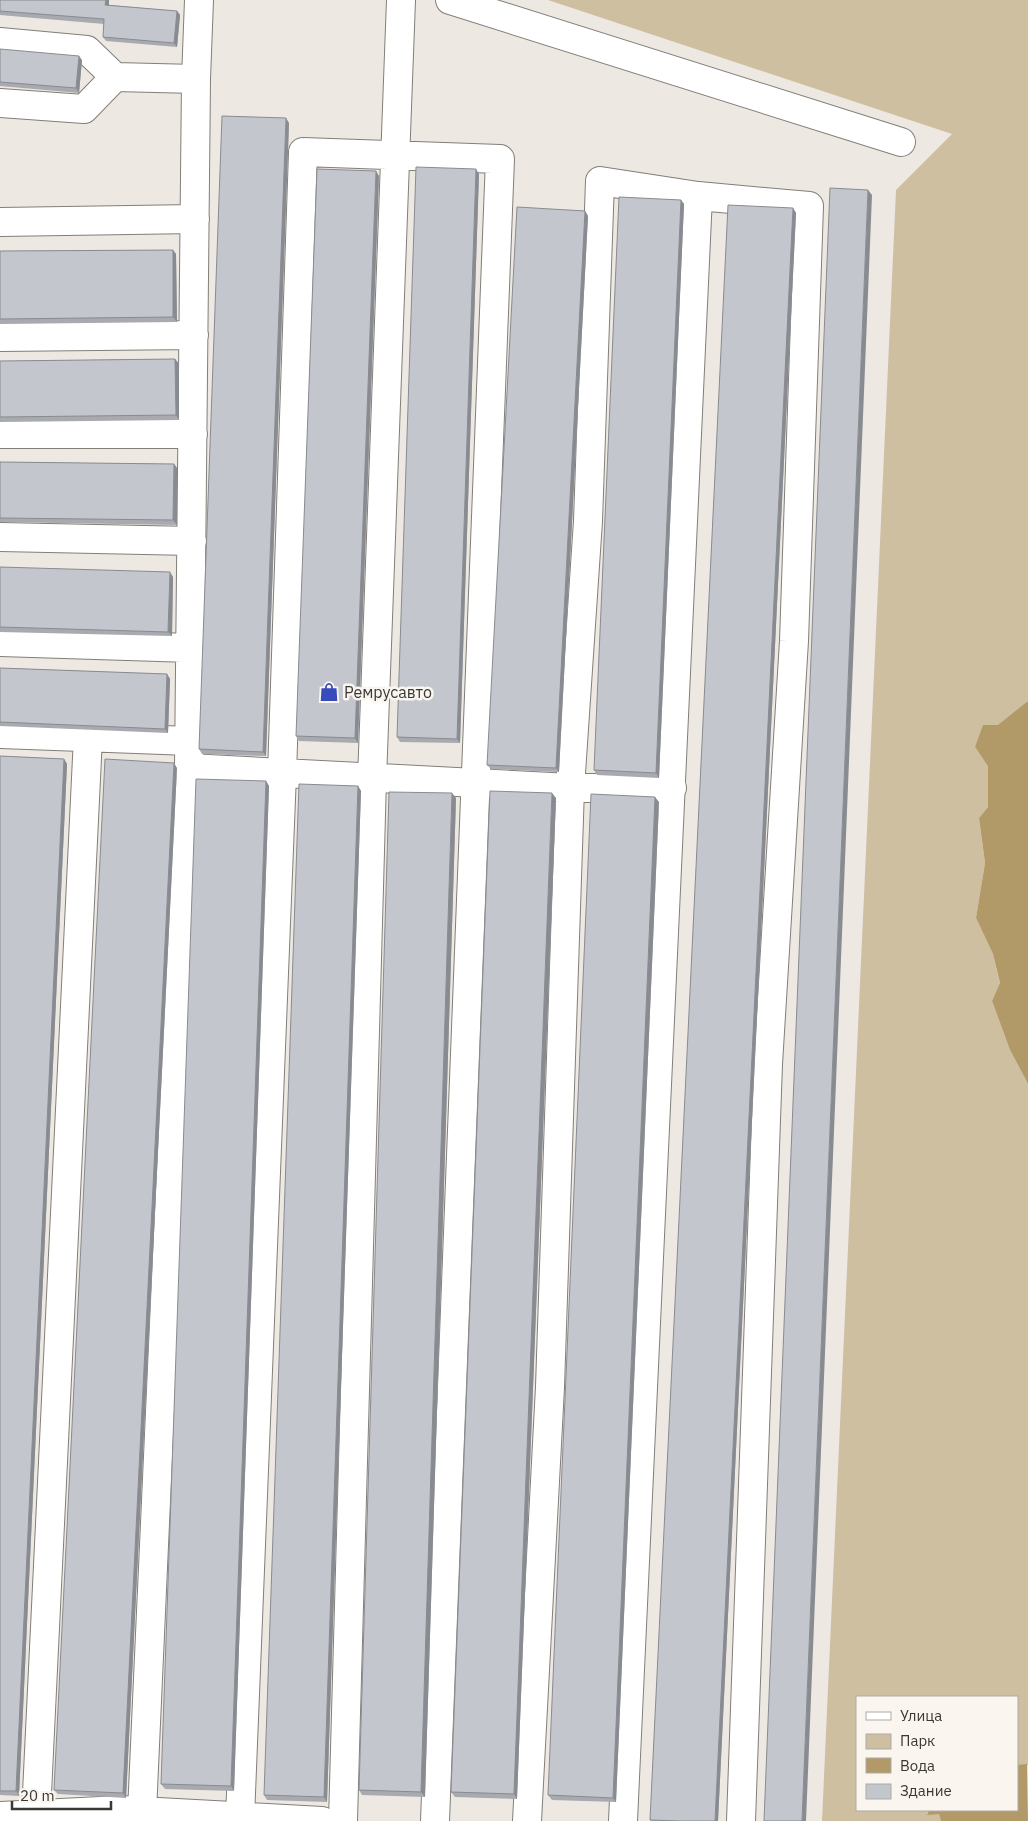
<svg xmlns="http://www.w3.org/2000/svg" width="1028" height="1821" font-family="'IBM Plex Sans',sans-serif">
<rect width="100%" height="100%" fill="#ede9e2"/>
<path fill="#cebfa1" d="M548,0H1028V701L975,747L988,765V807L979,818L985,863L976,918L993,954L1000,984L992,1001L1010,1050L1028,1084V1765H1017V1697H857V1810H929L927,1814H939L941,1821H822L896,190L952,134Z"/>
<path fill="#b29968" d="M1028,701V1084L1010,1050L992,1001L1000,983L993,954L976,918L985,863L979,818L988,807V766L975,747L983,725H998Z
M1027,1764L1028,1821H941L939,1814L927,1815L929,1810H1017V1765Z"/>
<g fill="none" stroke-linecap="round" stroke-linejoin="round">
<g stroke="#827e78" stroke-width="30">
<path id="minor" d="M450,0L901,142
M0,42L87,50L115,77L196,79
M0,103L84,109L115,77
M0,222L195,219
M0,337L194,335
M0,434H193
M0,537L192,541
M0,642L191,648
M0,734L190,741
M189,768L196,79L199,0
M142,1812L189,768L570,788H672
M36,1814L88,737
M0,1816L121,1810L322,1821
M240,1818L282,774L303,152L500,159L435,1821
M343,1821L372,779L401,0
M527,1821L550,1387L570,788L588,521L600,181L698,196L809,206L794,641L768,1064L741,1821
M623,1821L698,196"/>
</g>
<use href="#minor" stroke="#fff" stroke-width="28"/>
</g>
<path fill="#a8aab0" d="M0,0H109V5L177,11L180,15L177,47L106,41L103,37L104,24L0,15Z
M0,49L82,60L79,93L0,86Z
M289,123L266,756L202,754L199,749Z
M479,174L460,743L400,742L397,737Z
M379,176L358,743L299,741L296,736Z
M681,200L684,204L659,778L597,775L594,770Z
M793,208L796,213L718,1821H651L650,1820Z
M585,211L588,216L559,772L491,769L487,765Z
M173,250L176,254L177,322L0,324V251Z
M175,359L179,364V420L0,422V361Z
M0,462L174,464L177,468V525L0,522Z
M0,567L173,577L172,636L0,632Z
M0,668L167,674L170,679L168,733L0,726Z
M0,756L64,759L67,764L19,1796L0,1795Z
M177,768L126,1798L58,1794L54,1790Z
M266,781L269,786L234,1791L165,1789L161,1784Z
M358,786L361,791L327,1802L267,1800L264,1795Z
M456,798L425,1797L362,1795L359,1790Z
M556,798L517,1799L455,1797L451,1792Z
M659,802L616,1802L552,1800L548,1795Z"/>
<path fill="#888b90" d="M106,0H109V9L105,5Z
M177,11L180,15L177,47L174,43Z
M79,56L82,60L79,93L76,88Z
M286,118L289,123L266,756L263,752Z
M476,169L479,174L460,743L457,739Z
M376,171L379,176L358,743L355,738Z
M868,190L872,195L806,1821H802Z
M681,200L684,204L659,778L656,773Z
M793,208L796,213L718,1821H715Z
M585,211L588,216L559,772L556,768Z
M173,250L176,254L177,322L173,317Z
M175,359L179,364V420L176,415Z
M174,464L177,468V525L173,520Z
M170,572L173,577L172,636L168,632Z
M167,674L170,679L168,733L165,729Z
M64,759L67,764L19,1796L16,1791Z
M174,763L177,768L126,1798L123,1793Z
M266,781L269,786L234,1791L231,1786Z
M358,786L361,791L327,1802L324,1797Z
M452,793L456,798L425,1797L421,1792Z
M552,793L556,798L517,1799L514,1794Z
M655,797L659,802L616,1802L613,1798Z"/>
<path fill="#c3c6cd" stroke="#888b90" d="M0,0H106L105,5L177,11L174,43L103,37L104,19L0,11Z
M0,49L79,56L76,88L0,82Z
M222,116L286,118L263,752L199,749Z
M416,167L476,169L457,739L397,737Z
M317,169L376,171L355,738L296,736Z
M830,188L868,190L802,1821H764Z
M619,197L681,200L656,773L594,770Z
M728,205L793,208L715,1821H680L650,1820Z
M517,207L585,211L556,768L487,765Z
M173,250V317L0,319V251Z
M175,359L176,415L0,417V361Z
M0,462L174,464L173,520L0,518Z
M0,567L170,572L168,632L0,627Z
M0,668L167,674L165,729L0,722Z
M0,756L64,759L16,1791H0Z
M105,759L174,763L123,1793L54,1790Z
M196,779L266,781L231,1786L161,1784Z
M299,784L358,786L324,1797L264,1795Z
M490,791L552,793L514,1794L451,1792Z
M389,792L452,793L421,1792L359,1790Z
M591,794L655,797L613,1798L548,1795Z"/>
<defs>
<g id="shop-bare" transform="scale(1.5)"><path d="M-5-2.5h2.3a2.7 3.5 0 0 1 5.4 0H5L5.5 6h-11ZM-1.5-2.5h3a1.5 2.3 0 0 0-3 0Z" fill="#374bbd" stroke="#faf6ef" stroke-width="2.5" paint-order="stroke"/></g>
</defs>
<g fill-rule="evenodd">
<use href="#shop-bare" x="329" y="692"/>
</g>
<g text-anchor="middle" stroke-width="5" stroke-linejoin="round" paint-order="stroke">
<g font-size="16" fill="#393835" stroke="#faf6ef" text-anchor="start">
<text x="344" y="698">Ремрусавто</text>
</g>
</g>
<rect x="856" y="1696" width="162" height="115" fill="#faf6ef" stroke="#adaaa5"/>
<rect x="866" y="1712" width="25" height="8" fill="#ffffff" stroke="#adaaa5"/>
<text x="900" y="1721" font-size="15" fill="#393835">Улица</text>
<rect x="866" y="1734" width="25" height="15" fill="#cebfa1" stroke="#adaaa5"/>
<text x="900" y="1746" font-size="15" fill="#393835">Парк</text>
<rect x="866" y="1758" width="25" height="15" fill="#b29968" stroke="#adaaa5"/>
<text x="900" y="1771" font-size="15" fill="#393835">Вода</text>
<rect x="866" y="1784" width="25" height="15" fill="#c3c6cd" stroke="#adaaa5"/>
<text x="900" y="1796" font-size="15" fill="#393835">Здание</text>
<path d="M12 1801v8h99v-8" fill="none" stroke="#393835" stroke-width="2.5"/>
<text x="20" y="1801" font-size="15" fill="#393835" stroke="#faf6ef" stroke-width="4" paint-order="stroke">20 m</text>
</svg>
